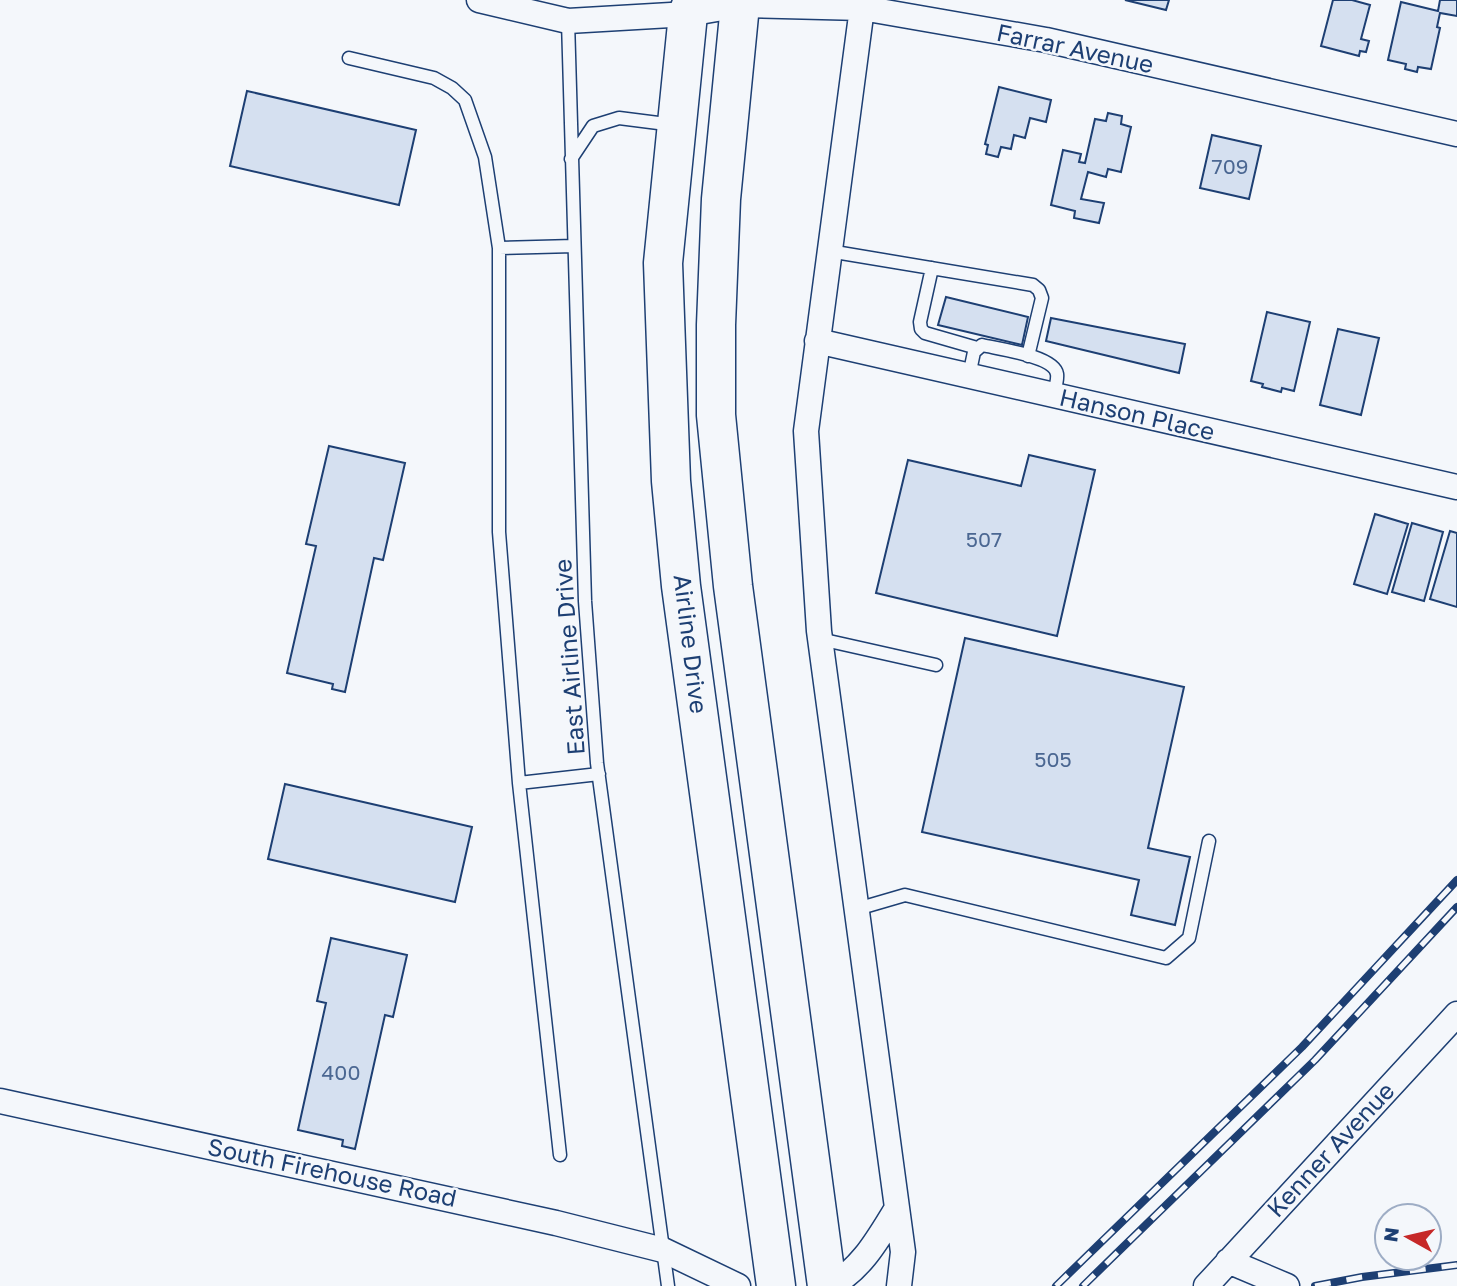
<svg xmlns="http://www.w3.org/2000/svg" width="1457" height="1286" font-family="'Golos Text',sans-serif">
<rect width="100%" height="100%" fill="#f4f7fb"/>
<path fill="#d5e0f0" stroke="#1d3f73" stroke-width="2" d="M1125,0H1169L1166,10Z
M1333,0H1352L1370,5L1361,39L1369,41L1366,52L1360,51L1359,56L1321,46Z
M1440,0H1457V16L1440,13L1437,27L1440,28L1431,69L1418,67L1417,72L1405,69L1406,64L1388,60L1401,2L1438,11Z
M999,87L1051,100L1046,122L1030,118L1025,138L1014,135L1011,149L1001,147L998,157L986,154L988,145L985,144Z
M247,91L416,130L399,205L230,166Z
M1108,113L1122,116L1121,124L1131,127L1121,172L1108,169L1106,177L1088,172L1081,199L1104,203L1099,223L1074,218L1075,211L1051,205L1063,150L1081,154L1079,162L1085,163L1095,119L1106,121Z
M1212,135L1261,146L1249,199L1200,188Z
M946,297L1028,317L1022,345L938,325Z
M1267,312L1310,322L1294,391L1282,388L1281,392L1262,387L1263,384L1251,381Z
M1051,318L1185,344L1179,373L1046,341Z
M1338,329L1379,338L1361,415L1320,405Z
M329,446L405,463L383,560L374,558L345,692L332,689L333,684L287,673L316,546L306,544Z
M1029,455L1095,470L1057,636L876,593L908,460L1021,486Z
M1375,514L1408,524L1387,594L1354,584Z
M1412,523L1443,532L1424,601L1392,592Z
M1450,531L1457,533V607L1430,599Z
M965,638L1184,687L1148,848L1190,857L1175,925L1131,915L1139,880L922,832Z
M285,784L472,827L455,902L268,859Z
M331,938L407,955L393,1017L385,1015L355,1149L342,1146L343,1140L298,1130L326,1003L317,1001Z"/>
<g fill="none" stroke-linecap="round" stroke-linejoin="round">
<g stroke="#1d3f73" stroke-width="15">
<path id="lane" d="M568,21L585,601L597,763L668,1286
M349,58L434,78L452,88L465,100L485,157L499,248
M571,159L593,126L619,118L674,125
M574,246L499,248V532L519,783L599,774
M829,251L1033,285L1039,290L1042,298L1028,356
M932,268L920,322L921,329L925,333L977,348
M969,376L974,352L982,345C999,349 1054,356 1057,374C1058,380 1055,389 1053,396
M820,639L936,665
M519,783L560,1155
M857,909L905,895L1166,958L1189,938L1209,841"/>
</g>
<g stroke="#1d3f73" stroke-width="27">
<path id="street" d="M479,0L568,21L688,14L740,5L862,8L1046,40L1457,134
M862,8L806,431L819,631L903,1252L899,1286
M817,341L1457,487
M0,1101L556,1223L663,1250L738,1286
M1228,1261L1287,1286
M829,1286C861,1271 879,1237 897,1208
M1206,1286L1457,1014"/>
</g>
<g stroke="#1d3f73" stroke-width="41">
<path id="highway" d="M693,0L688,14L663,263L671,481L681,586L776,1286
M738,0L740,5L721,199L716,325V415L733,586L827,1286"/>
</g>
<use href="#lane" stroke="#f4f7fb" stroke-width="12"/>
<use href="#street" stroke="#f4f7fb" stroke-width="24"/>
<use href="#highway" stroke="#f4f7fb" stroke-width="38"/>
<g stroke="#1d3f73" stroke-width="8">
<path id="rail" d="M1056,1286L1302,1047L1457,880
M1083,1286L1315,1060L1457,907
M1315,1286L1362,1277L1457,1265"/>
</g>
<use href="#rail" stroke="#f4f7fb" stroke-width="5" stroke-dasharray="16" stroke-linecap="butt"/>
</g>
<g text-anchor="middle" stroke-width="5" stroke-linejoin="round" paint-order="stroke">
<g font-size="21" fill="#4b6792">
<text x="1230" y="174">709</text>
<text x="984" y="547">507</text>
<text x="1053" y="767">505</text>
<text x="341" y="1080">400</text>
</g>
<g font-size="24" fill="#1d3f73" stroke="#f4f7fb">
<text transform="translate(1075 49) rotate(12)" y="8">Farrar Avenue</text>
<text transform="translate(1137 415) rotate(13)" y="8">Hanson Place</text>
<text transform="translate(690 644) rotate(83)" y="8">Airline Drive</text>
<text transform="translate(570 657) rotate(-94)" y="8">East Airline Drive</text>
<text transform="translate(1331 1150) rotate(-47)" y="8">Kenner Avenue</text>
<text transform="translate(332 1173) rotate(12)" y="8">South Firehouse Road</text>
</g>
</g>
<g transform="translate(1408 1237) rotate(278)"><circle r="33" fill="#f4f7fb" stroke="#9eadc5" stroke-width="2"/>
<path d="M0-5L12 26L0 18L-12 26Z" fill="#c62828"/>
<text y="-10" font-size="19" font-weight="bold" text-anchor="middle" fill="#1d3f73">N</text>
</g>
</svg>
